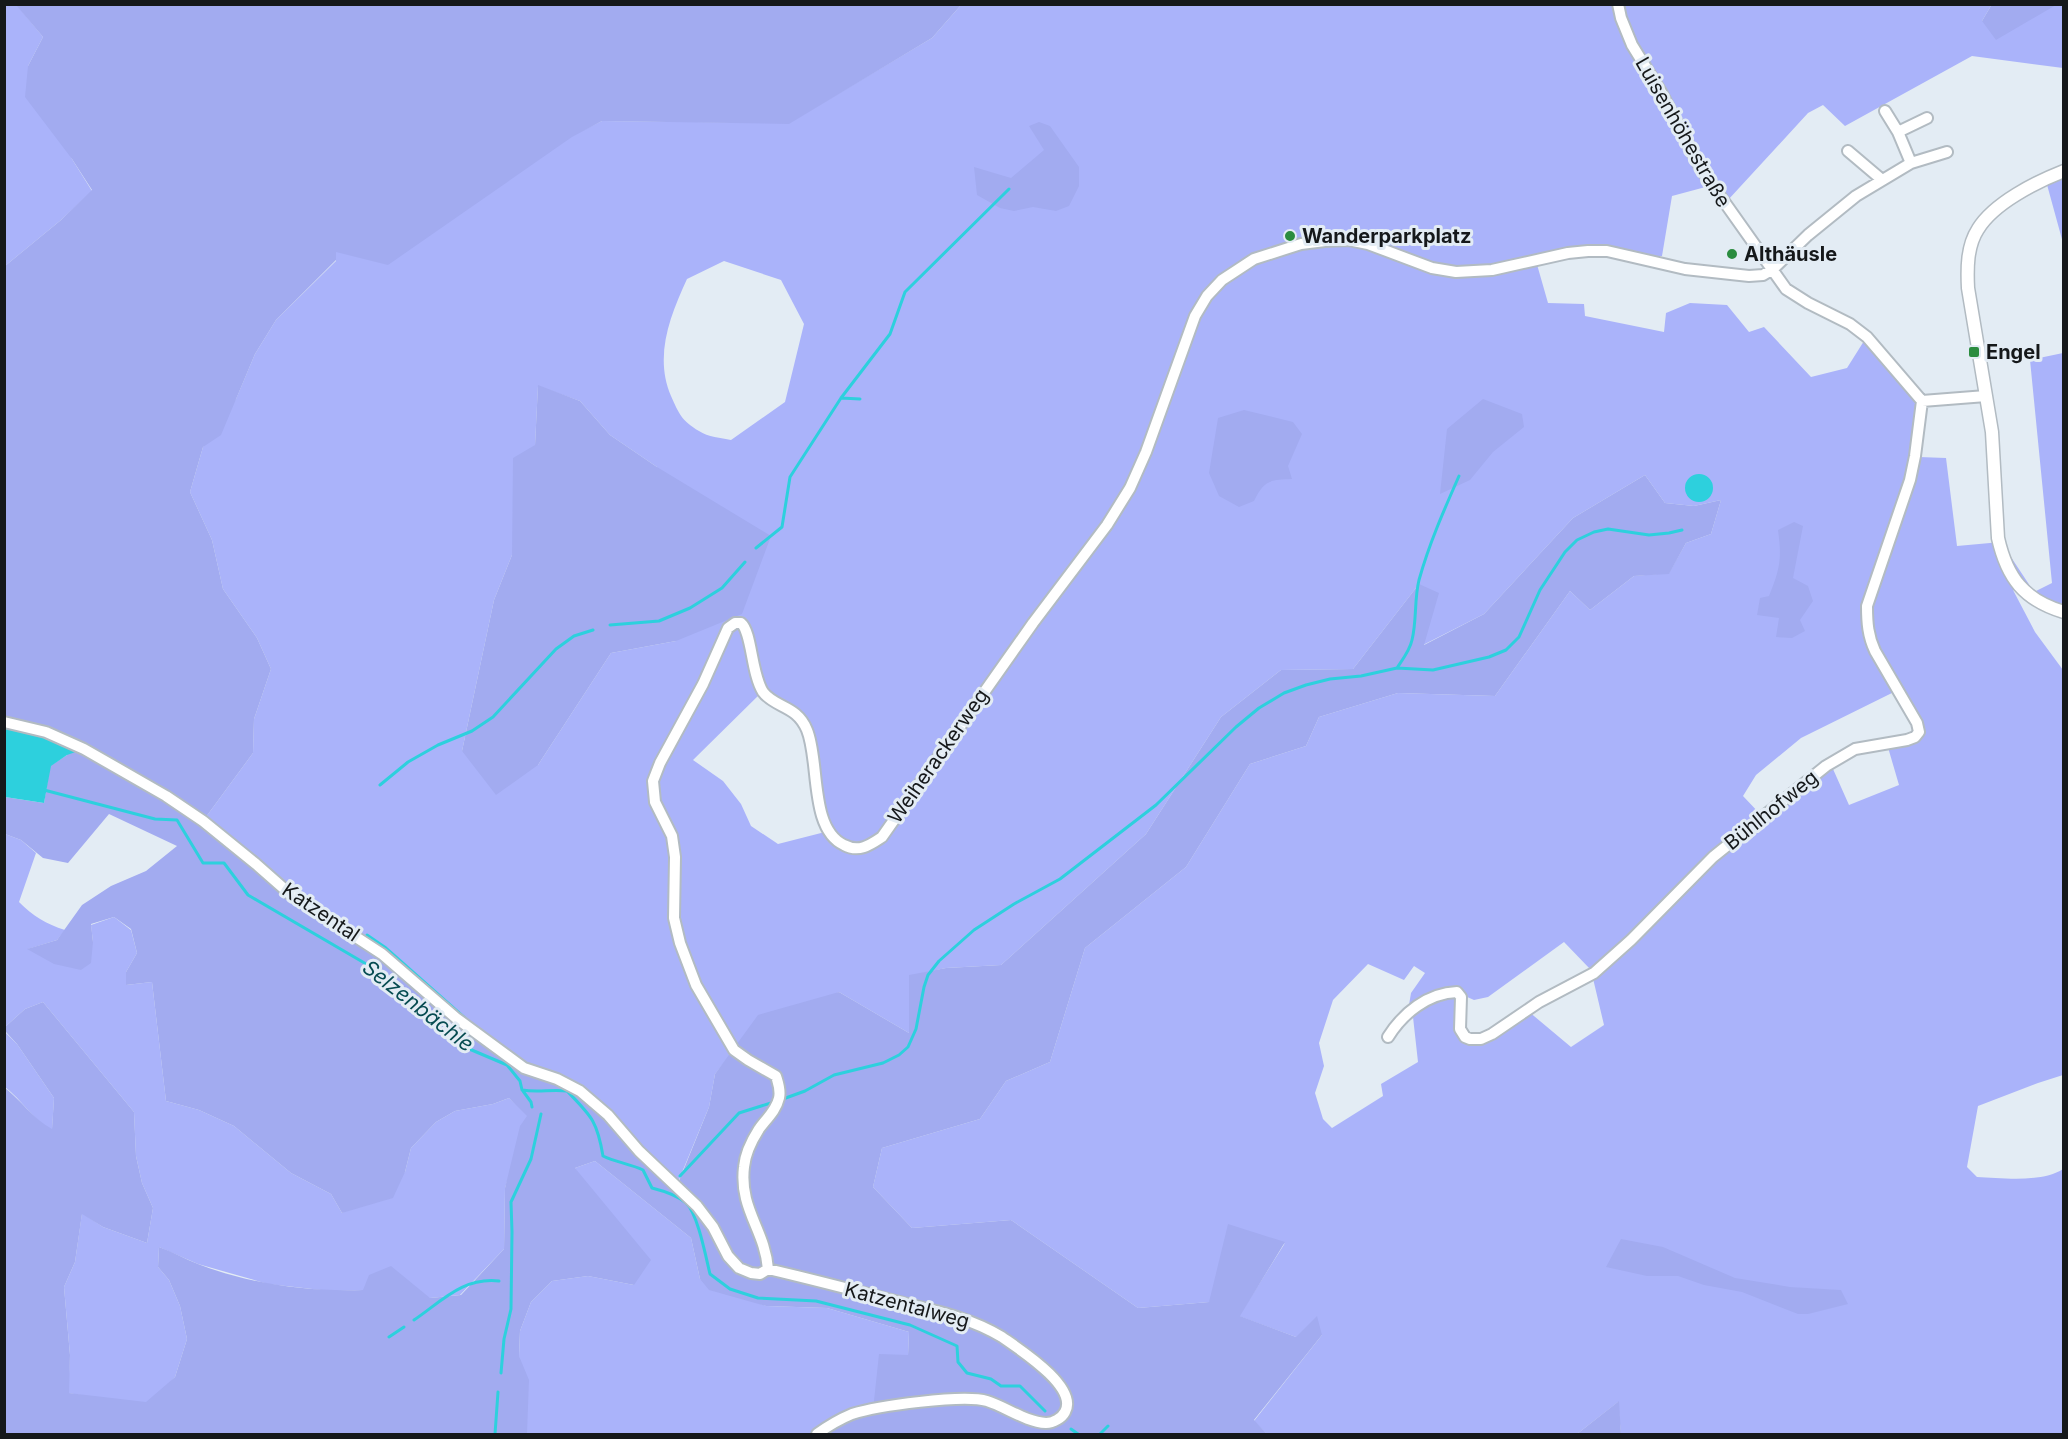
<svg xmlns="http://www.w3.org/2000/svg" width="2068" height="1439" font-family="Inter,sans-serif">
<rect width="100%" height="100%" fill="#e3ecf4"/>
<path fill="#aab3fa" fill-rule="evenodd" d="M16,4L43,37L28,66L72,159L92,191L61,220L5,266L4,5Z
M1992,4L1982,21L2056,5H2063V68L1972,56L1845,126L1823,105L1808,113L1728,200L1713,185L1672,196L1662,256H1633L1607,251L1536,261L1548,303L1584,304L1585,316L1664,332L1666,313L1690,303L1727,305L1749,332L1764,327L1811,377L1847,368L1864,341L1917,403L1919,457L1946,458L1957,546L2001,542L2034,592L2052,583L2030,360L2063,353V612L2052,609L2013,590L2035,632L2063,670V1075L2038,1083L1978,1106L1967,1167L1977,1177C2002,1178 2042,1183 2063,1169V1434H1621L1618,1402L1577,1434H1267L1254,1421L1322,1335L1296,1337L1239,1316L1285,1243L1209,1302L1138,1308L1011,1220L912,1228L873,1187L882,1148L980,1119L1006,1081L1050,1062L1085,948L1186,867L1250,764L1306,746L1319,717L1398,693L1495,696L1570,591L1590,610L1634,576L1669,573L1686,543L1711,534L1721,500L1694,506L1665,503L1645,475L1573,518L1484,614L1423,645L1419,584L1353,669L1281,670L1221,717L1146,834L1001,965L946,968L909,976V1033L839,992L734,1050L715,1074L709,1107L676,1187L534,1072L323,914L203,821L253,753L254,719L271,669L257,638L223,589L212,540L190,492L203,447L236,399L255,354L276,320L336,261L335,252L602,121L789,123L932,38L961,5ZM724,261L781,280L804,324L785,402L731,440C721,438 708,437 699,431C682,421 679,414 671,396C654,356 670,316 687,279ZM538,386L580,401L610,435L657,467L676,641L611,653L538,765L462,751L494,600L512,555L535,445ZM1898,690L1918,732L1887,744L1899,785L1849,805L1829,760L1761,815L1743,796L1756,775L1801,738ZM763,691L807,728L825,832L778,844L751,826L741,804L723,781L693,760ZM1564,942L1591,970L1604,1025L1571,1047L1528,1011L1479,1037L1464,1032L1465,996L1474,1000L1488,997ZM1368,964L1404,980L1414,966L1425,973L1411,993L1409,1005L1413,1017L1418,1062L1381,1084L1383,1096L1332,1128L1323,1119L1315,1093L1324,1066L1319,1043L1333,1000Z
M2063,171V243L2046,181Z
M5,834L21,840L36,853L19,902C33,916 46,924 65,930L57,940L28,949L93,942L91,925L114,917L131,930L137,953L126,972V985L152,982L166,1101L199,1110L234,1126L291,1173L331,1194L342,1213L405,1172L411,1148L436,1122L455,1111L493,1104L509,1098L528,1115L505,1188L504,1249L460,1295L430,1298L364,1290L330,1291L268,1284L198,1264L159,1247L158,1267L169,1280L180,1306L187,1339L175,1377L148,1406L68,1393L70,1355L64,1287L75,1262L82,1213L103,1227L147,1243L153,1208L142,1183L136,1156L134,1112L43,1002L25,1009L5,1027Z
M4,1031L17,1044L54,1098L52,1130C33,1120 22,1100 5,1087Z
M595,1161L691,1238L700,1279L766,1306L827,1308L909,1332L908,1355L873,1408L830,1424L828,1434H527L519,1356L520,1331L531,1302L552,1281L588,1276L634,1285L575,1168Z"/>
<path fill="#a2abf0" d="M1992,4H2056V5L1996,40L1982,21Z
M16,5H961L932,38L789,124L602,121L572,137L388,265L336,252V260L276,320L255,354L221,435L203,447L190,492L212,540L223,589L257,638L271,669L254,719L253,753L203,821L509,1056L580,1091L677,1186L709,1107L715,1074L758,1015L839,992L909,1033V975L946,968L1001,965L1146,834L1221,717L1281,670L1353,669L1419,584L1439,593L1424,645L1484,614L1573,518L1645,475L1665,503L1694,506L1721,500L1711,534L1686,543L1669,574L1634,576L1590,610L1570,591L1495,696L1398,693L1319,717L1306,746L1250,764L1186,867L1085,948L1050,1062L1006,1081L980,1119L882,1148L873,1187L912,1228L1011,1220L1138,1308L1209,1302L1228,1224L1285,1242L1240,1316L1296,1337L1317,1316L1322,1335L1254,1420L1267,1434H828L830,1426L873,1410L879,1354L908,1355L909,1332L827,1308L766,1306L709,1290L700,1279L691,1238L595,1161L575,1168L651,1260L634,1285L588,1276L552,1281L531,1302L520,1331L519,1356L529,1380L527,1434H5L4,1087C21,1100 33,1119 52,1129L54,1098L17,1044L5,1031V1027L25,1009L43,1002L134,1112L136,1156L142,1183L153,1208L147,1243L103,1227L82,1214L75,1262L64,1287L70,1355L69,1393L146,1402L175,1377L187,1339L180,1306L169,1280L158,1267L159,1247C173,1252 185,1259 198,1264C250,1284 308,1292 363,1290L369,1275L391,1266L430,1298L461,1295L504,1249L505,1188L520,1126L527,1116L509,1098L493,1104L455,1111L436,1122L411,1148L405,1172L393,1198L342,1213L331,1194L291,1173L234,1126L199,1110L166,1101L152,982L126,985V972L137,953L131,929L114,917L91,924L93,942L91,963L81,970L54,964L27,949L57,940L82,905L111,886L146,871L177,846L109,814L68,863L43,858L21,840L5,834V797L44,803L50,766L67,755L5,722V266L61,220L92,190L72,159L25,97L28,66L43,37Z
M1039,122L1050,126L1079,167V186L1069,206L1056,211L1033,207L1014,211L1000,208L977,195L974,167L1011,178L1044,150L1029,126Z
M538,385L580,401L610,435L657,467L771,536L742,614L676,641L611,653L538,765L496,795L462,751L494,600L512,555L513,458L535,445Z
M1483,399L1522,414L1524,427L1493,452L1470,480L1440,494L1447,429Z
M1244,410L1293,422L1302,434L1288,466L1292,479C1270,480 1264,480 1254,501L1239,507L1219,496L1209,473L1218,418Z
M1794,522L1803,526L1793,578L1808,586L1813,601L1800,620L1805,631L1792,638L1776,637L1779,618L1757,615L1760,598L1769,596C1780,569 1782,559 1778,530Z
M1621,1239L1663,1247L1735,1278L1790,1287L1841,1290L1848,1304L1808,1314H1798L1742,1292L1704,1285L1678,1276H1647L1606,1267Z
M1619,1401L1621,1434H1577Z"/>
<path fill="#2dd0dd" d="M1685 488a14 14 0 1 1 28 0a14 14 0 1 1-28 0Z
M4,722L84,749L67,755L51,766L44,803L5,797Z"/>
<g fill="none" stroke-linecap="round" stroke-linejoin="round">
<path stroke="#2dd0dd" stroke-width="3" d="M841,398L860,399
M756,548L782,527L790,477L841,398L890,334L905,292L1009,189
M610,625L659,621L690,608L722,588L745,562
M1397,668C1403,659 1410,650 1412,640C1417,620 1414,600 1419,580C1429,544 1444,510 1459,476
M380,785L408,762L438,745L472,731L493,717L556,649L574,636L593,630
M44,790L155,819L177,820L203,863H224L248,895L385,975L403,999L434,1014L467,1048L507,1065L520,1081L522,1090C539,1093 550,1089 567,1091C591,1116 597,1120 603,1156C615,1162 630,1164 643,1170L652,1188C664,1191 677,1195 686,1203C698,1214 706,1258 710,1274L730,1289L758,1298L816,1301L910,1325L957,1346L958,1362L967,1373L991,1379L1001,1386H1020L1045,1411
M367,935L386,948L465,1018
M523,1091L531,1102L532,1107
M783,1099L805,1091L834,1075L883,1063L899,1055L908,1047L916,1029L924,987L928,975L939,961L974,930L1014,904L1060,879L1156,805L1236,727L1259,708L1284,693L1306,685L1330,679L1361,676L1397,668L1433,670L1489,657L1506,650L1519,637L1540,590L1565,552L1577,540L1594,532L1608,529L1649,535L1669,533L1682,530
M680,1176L739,1113L774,1102
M414,1320C442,1301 463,1277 499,1281
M389,1337L404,1327
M501,1373L504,1339L511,1309L512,1232L511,1202L531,1159L541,1114
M1071,1429L1078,1434
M495,1434L498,1392
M1100,1434L1108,1426"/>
<g stroke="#b2bbc2" stroke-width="14">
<path id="minor" d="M1618,4L1621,18L1632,45L1661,92L1701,169L1786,289L1808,303L1850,324L1867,337L1922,401L1986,396
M1885,111L1898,132L1911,163
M1898,132L1927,118
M1848,151L1881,179
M4,722L46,732L84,749L166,796L203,821L256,864L290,894L382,954L456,1018L524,1068L557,1079L580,1091L608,1115L639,1151L697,1206L713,1227L728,1256L739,1268L751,1273L760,1274L768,1269
M1388,1037C1403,1013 1428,993 1457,992L1461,997L1460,1029L1465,1037L1470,1039H1481L1492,1034L1539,1002L1594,973L1631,940L1713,857L1826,766L1855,749L1907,740L1915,737L1919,732L1917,723L1875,651C1868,636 1867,623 1867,606L1910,480L1915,456L1922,401
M768,1269C765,1230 739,1209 744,1167C745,1155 752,1140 759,1129C766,1119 776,1111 779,1098C781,1090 778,1083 776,1076L748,1060L734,1050L696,985L680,943L674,918L675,857L672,836L655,802L653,781L660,763L703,684L728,628L735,623H741C752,632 751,673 763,692C775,708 797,705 807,730C820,761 809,829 844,845C859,853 870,845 882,837L1033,623L1107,525L1130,488L1146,452L1195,316L1207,296L1222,280L1254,259L1301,244L1325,241L1348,240L1368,244L1432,268L1456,272L1492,270L1568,253L1588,251H1607L1685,269L1749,276L1763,275L1773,269L1808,235L1856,196L1911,163L1947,152
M768,1269C810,1279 853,1290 895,1301C932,1310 969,1317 1002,1337C1019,1349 1079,1387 1065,1412C1062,1418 1053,1423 1046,1423C1026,1422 1006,1407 987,1401C963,1394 877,1406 852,1414C840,1419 828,1426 817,1434"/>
</g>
<g stroke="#b2bbc2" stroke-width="15">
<path id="tertiary" d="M2064,171C2036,182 1994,203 1978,229C1967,246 1967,268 1968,288L1992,432L1998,538C2007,578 2024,600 2064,612"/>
</g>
<use href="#minor" stroke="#fff" stroke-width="10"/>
<use href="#tertiary" stroke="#fff" stroke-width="12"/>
</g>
<g fill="#2b8c3f" stroke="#e3ecf4" stroke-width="2">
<circle cx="1290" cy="236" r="6"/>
<circle cx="1732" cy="254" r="6"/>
<rect x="1968" y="346" width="12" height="12" rx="3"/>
</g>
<g text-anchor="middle" stroke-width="6" stroke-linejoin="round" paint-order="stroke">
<g font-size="20" fill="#15181a" stroke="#e3ecf4">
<text transform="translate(1683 132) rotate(60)" y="7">Luisenhöhestraße</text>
<text transform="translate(938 756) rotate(-55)" y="7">Weiherackerweg</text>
<text transform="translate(1771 810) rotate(-39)" y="7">Bühlhofweg</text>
<text transform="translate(321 912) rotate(34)" y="7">Katzental</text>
<text transform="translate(907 1305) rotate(15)" y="7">Katzentalweg</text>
</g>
<g font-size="20" font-weight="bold" fill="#15181a" stroke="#e3ecf4" text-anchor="start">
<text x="1302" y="243">Wanderparkplatz</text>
<text x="1744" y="261">Althäusle</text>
<text x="1986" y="359">Engel</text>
</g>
<g font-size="21" font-style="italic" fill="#064b51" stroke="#e3ecf4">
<text transform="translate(418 1006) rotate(38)" y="7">Selzenbächle</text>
</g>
</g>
<rect width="2068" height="1439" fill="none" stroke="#15181a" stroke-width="12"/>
</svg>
